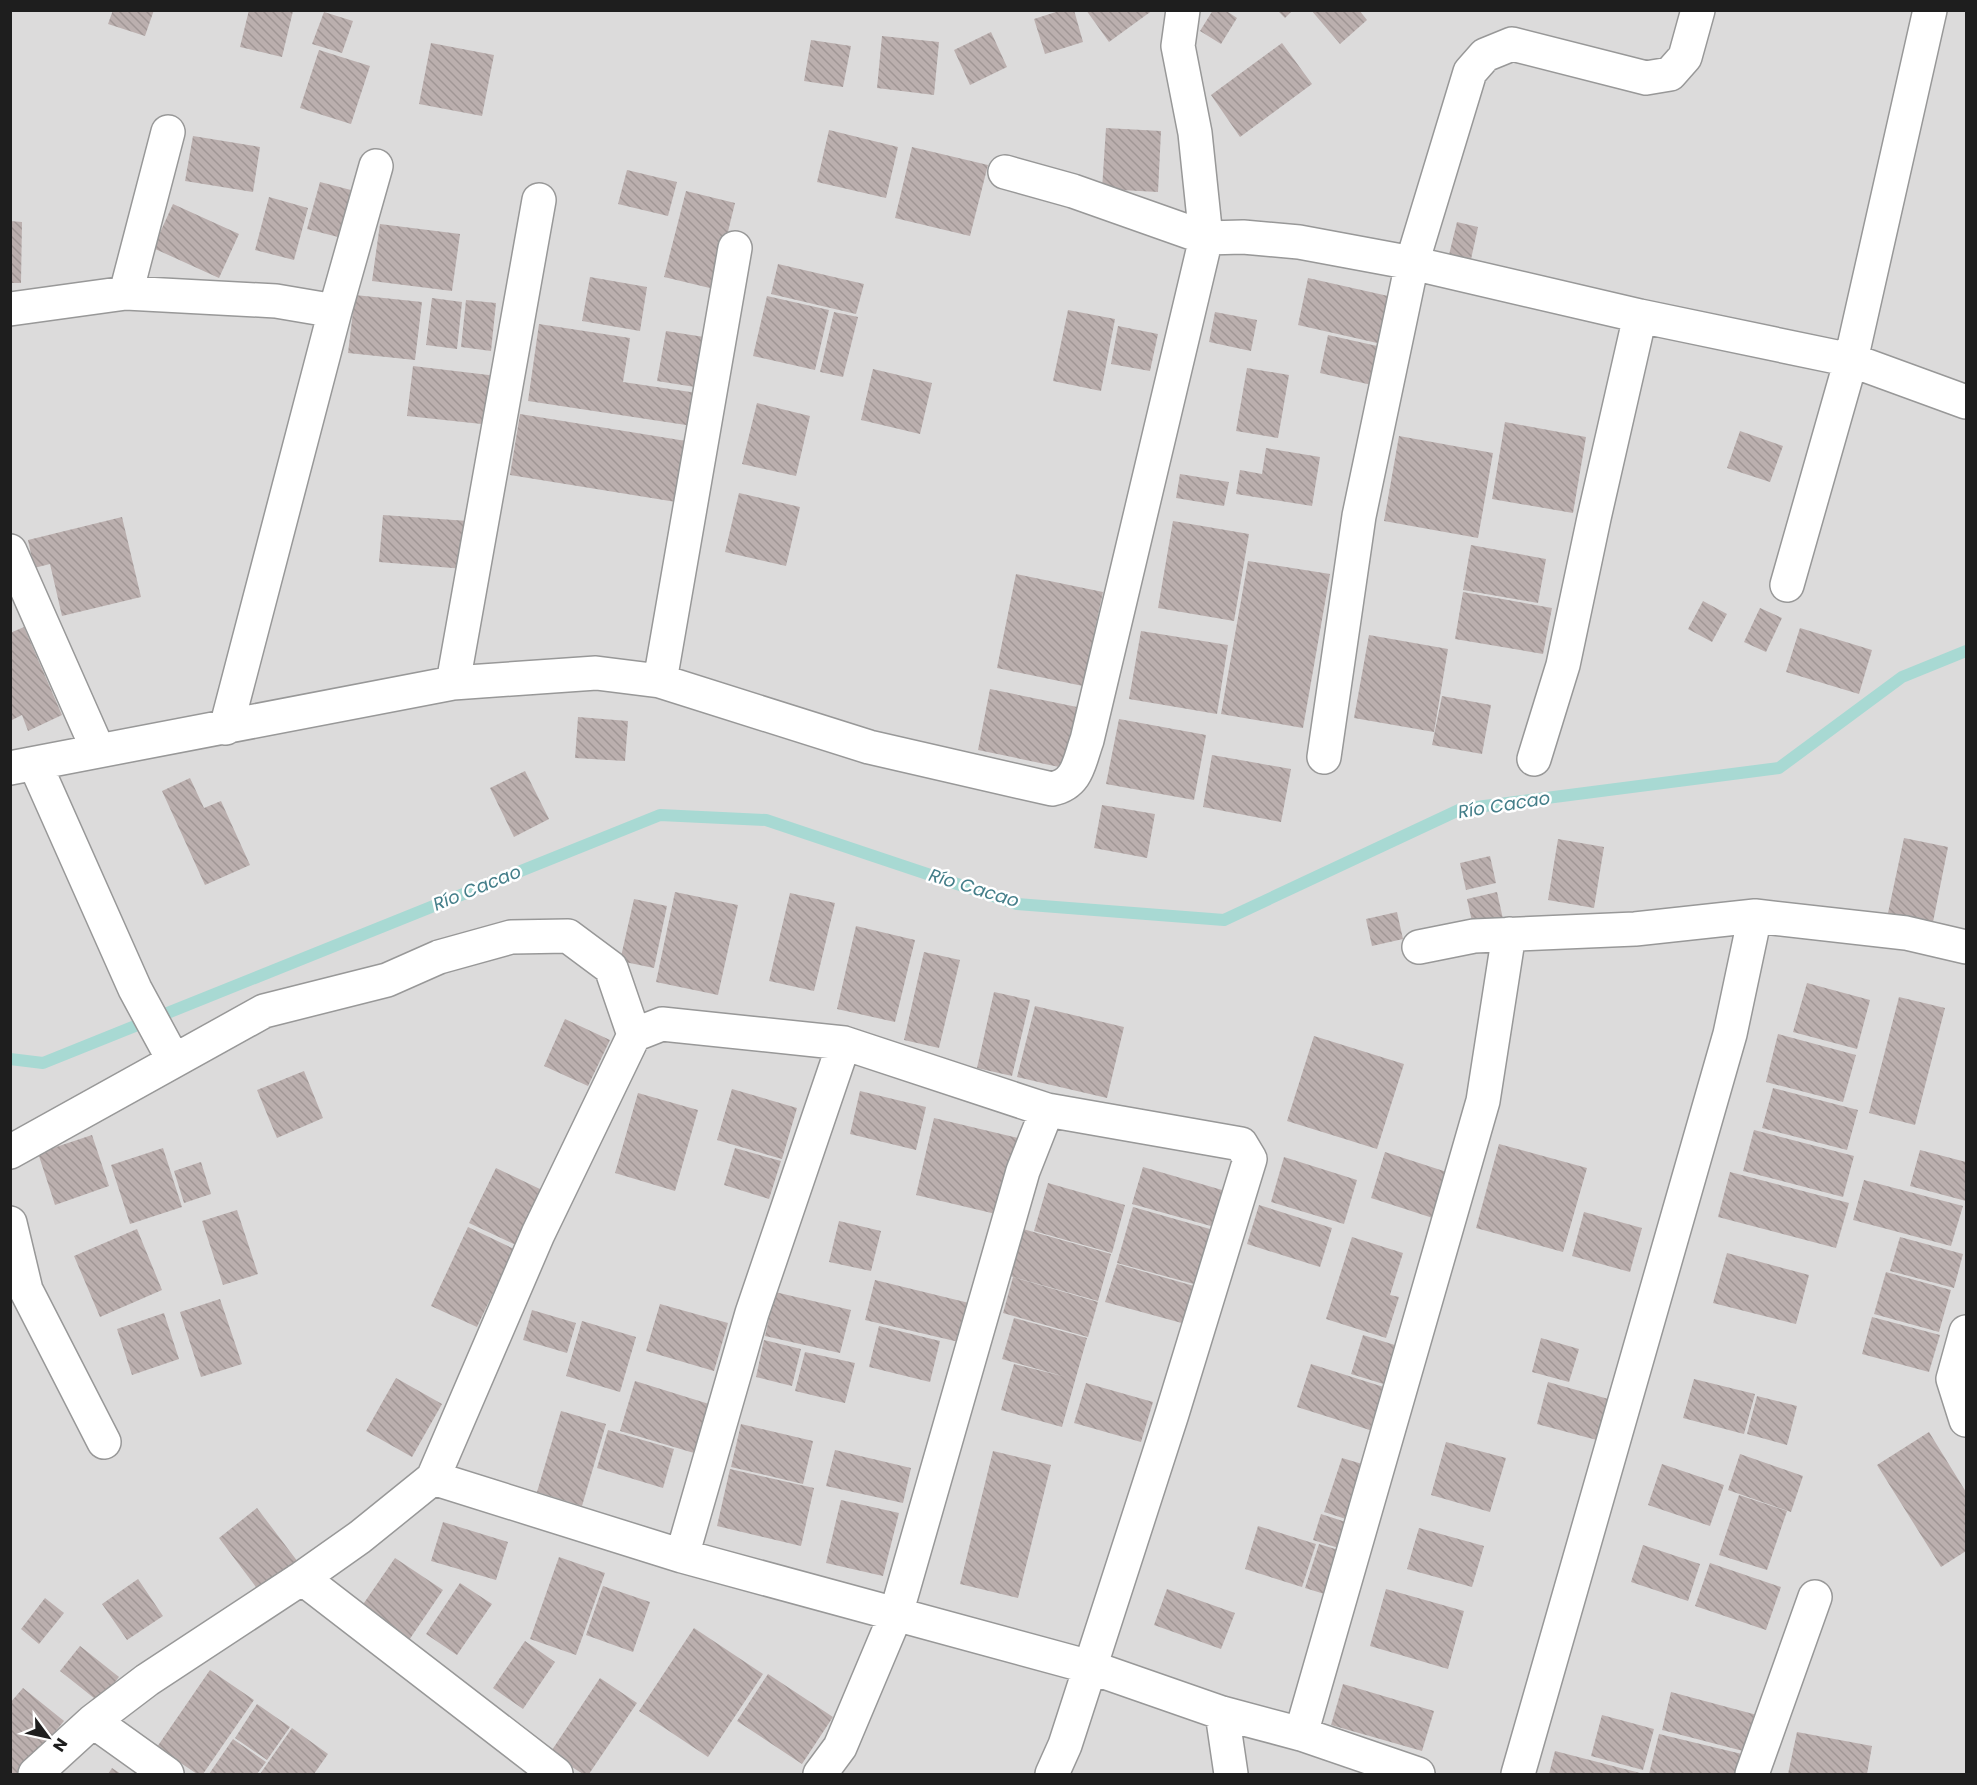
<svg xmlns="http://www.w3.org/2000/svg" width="1977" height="1785" font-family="Poppins,sans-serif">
<defs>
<pattern id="building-back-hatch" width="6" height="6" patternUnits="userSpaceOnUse" patternTransform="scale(1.5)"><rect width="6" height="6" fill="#bbafae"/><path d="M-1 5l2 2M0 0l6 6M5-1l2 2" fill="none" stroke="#a09695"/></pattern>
</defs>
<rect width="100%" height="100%" fill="#eee8e5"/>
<path fill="#dcdbdb" d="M11,11H1966V1774H11Z"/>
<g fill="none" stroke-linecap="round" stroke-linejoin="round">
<path stroke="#a8d9d3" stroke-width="12" d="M10,1059L43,1063L660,815L766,820L1017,904L1224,920L1461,809L1779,768L1902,677L1966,651"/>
</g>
<path fill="url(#building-back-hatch)" d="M113,10H154L145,36L108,24Z
M249,10L293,11L282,57L240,47Z
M1062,10H1074L1083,42L1045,54L1034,19Z
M1086,10H1153L1109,42Z
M1213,10H1225L1237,18L1221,44L1200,31Z
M1277,10H1293L1285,18Z
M1311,10H1359L1367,20L1340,44Z
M324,12L353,21L342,53L312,44Z
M991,32L1007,67L970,85L954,50Z
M882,36L939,42L934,95L877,88Z
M811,40L851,46L843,87L804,81Z
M431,43L494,55L482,116L419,104Z
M1282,43L1312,84L1240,137L1211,95Z
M319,50L370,66L351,124L300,108Z
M1106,128L1161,131L1158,192L1102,189Z
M829,130L898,147L886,198L817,182Z
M193,136L260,147L253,192L185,181Z
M912,147L988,165L970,236L895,218Z
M627,170L677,182L668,216L618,204Z
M320,182L351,190L338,237L307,229Z
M686,191L735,203L714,289L664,277Z
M269,197L308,208L294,260L255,250Z
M173,204L239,234L219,278L153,248Z
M10,221L22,222L21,283H10Z
M1457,222L1478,227L1470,264L1448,259Z
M380,224L460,234L452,291L372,281Z
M778,264L864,284L856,314L771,294Z
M590,277L647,287L640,331L582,321Z
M1308,278L1397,298L1386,345L1298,325Z
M355,295L422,302L415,360L348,353Z
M767,296L829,310L815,370L753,356Z
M432,298L462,302L457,349L426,345Z
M466,300L496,303L491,351L461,347Z
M1068,310L1115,319L1101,391L1053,381Z
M834,312L858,317L843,377L820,372Z
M1215,312L1257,320L1251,351L1209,342Z
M539,324L630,338L623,382L704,394L699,427L528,401Z
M1118,326L1158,334L1150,371L1111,364Z
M666,331L704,337L695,387L657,381Z
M1328,335L1386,348L1376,386L1320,373Z
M413,366L497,376L491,425L407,416Z
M1247,368L1289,375L1278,438L1236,431Z
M873,369L932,383L920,434L861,420Z
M757,403L810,416L796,476L742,464Z
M520,414L686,441L676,502L510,475Z
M1505,422L1586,437L1573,513L1492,499Z
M1740,431L1783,446L1770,482L1727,468Z
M1399,436L1493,453L1478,538L1384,521Z
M1266,448L1320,457L1312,506L1236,494L1240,470L1262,474Z
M1180,474L1229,482L1224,506L1176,498Z
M739,493L800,507L786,566L725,552Z
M383,515L468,521L465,569L379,562Z
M122,517L141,597L62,616L50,564L34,568L28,540Z
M1173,521L1249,534L1234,621L1158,608Z
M1471,545L1546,559L1538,603L1463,590Z
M1248,561L1330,574L1303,728L1221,714Z
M1016,574L1103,592L1083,686L997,668Z
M1463,592L1552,608L1543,654L1455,639Z
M1703,601L1727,614L1712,642L1688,629Z
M1760,608L1782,618L1766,652L1744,642Z
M24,627L62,715L28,731L22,715L10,721V633Z
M1800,628L1872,650L1859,694L1786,672Z
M1141,631L1228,645L1217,714L1129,699Z
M1369,635L1448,649L1434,732L1354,718Z
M990,689L1077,707L1064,768L978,750Z
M1442,696L1491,705L1482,754L1432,745Z
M578,717L628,721L625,761L575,758Z
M1119,719L1206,735L1194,800L1106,784Z
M1212,755L1291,769L1281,822L1203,807Z
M525,771L549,819L514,837L490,788Z
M190,778L204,808L221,801L250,865L205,885L162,791Z
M1102,805L1155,814L1147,858L1094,848Z
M1904,838L1948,847L1933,922L1888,913Z
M1558,839L1604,847L1594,908L1548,900Z
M1490,856L1496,883L1466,890L1460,863Z
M675,892L738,905L718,995L656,982Z
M1497,892L1503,919L1473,926L1467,899Z
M790,893L835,903L814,991L769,981Z
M634,899L667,906L654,968L620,961Z
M1397,912L1403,939L1372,946L1366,919Z
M856,926L915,940L895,1022L837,1009Z
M924,952L960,960L939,1048L904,1040Z
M1807,983L1870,1000L1857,1049L1793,1032Z
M994,992L1030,1000L1012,1076L977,1068Z
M1899,997L1945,1008L1915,1125L1869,1113Z
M1035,1006L1124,1027L1107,1098L1017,1077Z
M565,1019L610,1040L588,1086L544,1066Z
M1778,1034L1856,1055L1843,1102L1766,1082Z
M1314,1036L1404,1064L1377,1149L1287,1121Z
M304,1071L323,1118L277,1138L257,1090Z
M1773,1088L1858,1110L1847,1150L1762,1128Z
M732,1089L797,1108L782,1159L717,1140Z
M860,1091L926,1107L916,1150L850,1134Z
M638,1093L698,1110L675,1191L615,1173Z
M934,1118L1018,1138L1000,1215L916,1195Z
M1754,1130L1854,1156L1843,1197L1743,1171Z
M92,1135L109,1186L55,1205L38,1153Z
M1499,1144L1587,1168L1563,1252L1476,1228Z
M163,1148L182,1207L130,1224L111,1165Z
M735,1148L781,1161L769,1199L724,1185Z
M1920,1150L1966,1162V1201L1910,1186Z
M1385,1152L1453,1174L1439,1220L1371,1198Z
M1284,1157L1357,1180L1344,1224L1271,1202Z
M201,1162L211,1194L184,1203L174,1171Z
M1143,1167L1229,1192L1218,1228L1132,1204Z
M496,1168L542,1190L516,1245L469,1223Z
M1730,1172L1849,1203L1836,1248L1718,1217Z
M1864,1180L1963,1206L1951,1246L1853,1220Z
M1048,1183L1125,1205L1112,1253L1034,1231Z
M1259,1205L1332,1228L1320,1267L1247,1244Z
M1133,1207L1217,1231L1201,1286L1117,1263Z
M237,1210L258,1274L223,1285L202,1221Z
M1584,1212L1642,1228L1630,1272L1572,1256Z
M839,1221L881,1231L871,1271L829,1262Z
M468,1227L514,1249L477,1327L431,1306Z
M137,1229L162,1290L100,1317L74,1256Z
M1023,1229L1111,1254L1098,1301L1010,1276Z
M1352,1237L1403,1253L1390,1295L1399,1297L1386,1338L1326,1319Z
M1900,1237L1963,1254L1954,1288L1890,1271Z
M1727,1253L1809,1275L1796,1324L1713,1303Z
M1117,1264L1201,1288L1189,1325L1105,1302Z
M1886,1272L1951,1290L1939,1332L1874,1314Z
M1013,1277L1098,1302L1088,1337L1003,1313Z
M875,1280L969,1303L959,1342L865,1320Z
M775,1292L851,1310L840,1353L765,1336Z
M220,1299L242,1364L201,1377L180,1312Z
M660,1304L728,1323L714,1371L646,1351Z
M532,1310L576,1323L567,1353L523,1340Z
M164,1313L179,1359L132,1375L117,1329Z
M1872,1317L1940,1335L1929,1372L1862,1354Z
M1014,1318L1087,1338L1062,1427L1001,1410L1014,1364L1066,1377L1002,1359Z
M582,1321L636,1337L620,1392L566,1376Z
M879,1326L940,1341L930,1382L869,1367Z
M1363,1335L1401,1347L1390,1386L1351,1374Z
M1541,1338L1579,1349L1569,1382L1532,1372Z
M764,1340L801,1349L792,1386L756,1377Z
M805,1352L855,1363L845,1403L795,1391Z
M1311,1364L1390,1389L1376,1432L1297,1407Z
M396,1378L442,1404L412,1457L366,1431Z
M1694,1379L1755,1394L1744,1434L1683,1418Z
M635,1381L709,1404L694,1453L620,1431Z
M1548,1382L1619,1402L1608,1443L1537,1424Z
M1086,1383L1153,1402L1141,1442L1074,1423Z
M1757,1396L1797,1406L1787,1445L1747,1434Z
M561,1411L606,1424L582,1506L537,1492Z
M741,1424L813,1441L803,1484L731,1467Z
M608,1430L674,1449L663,1488L597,1468Z
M1929,1432L1966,1492V1551L1941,1567L1877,1465Z
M1446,1442L1506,1458L1490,1512L1431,1495Z
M835,1450L911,1468L903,1503L826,1486Z
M993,1451L1051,1465L1018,1598L960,1584Z
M1740,1454L1803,1476L1791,1512L1728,1490Z
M1342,1458L1369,1466L1352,1521L1324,1512Z
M1662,1464L1724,1485L1710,1526L1648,1505Z
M730,1469L814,1488L801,1546L717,1526Z
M1739,1495L1787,1511L1767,1570L1719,1555Z
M841,1500L899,1513L883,1576L826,1563Z
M257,1508L298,1562L259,1591L219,1538Z
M1321,1514L1352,1524L1345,1550L1313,1540Z
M443,1522L508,1542L496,1580L431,1561Z
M1258,1526L1316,1544L1302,1587L1245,1569Z
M1419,1528L1484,1546L1472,1587L1407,1569Z
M1319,1544L1345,1552L1331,1596L1305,1588Z
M1643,1545L1700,1564L1688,1601L1631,1582Z
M559,1557L605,1573L576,1655L530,1639Z
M395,1558L443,1590L403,1649L355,1616Z
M1710,1563L1781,1587L1766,1630L1695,1606Z
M138,1579L163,1616L127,1640L102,1604Z
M460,1583L492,1604L457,1655L426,1634Z
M603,1586L650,1602L633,1652L586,1635Z
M1167,1589L1235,1613L1221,1649L1154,1625Z
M1386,1589L1464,1611L1448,1669L1370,1646Z
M45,1598L64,1613L39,1644L21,1629Z
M694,1628L763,1674L708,1757L639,1711Z
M525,1641L555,1662L523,1709L493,1688Z
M80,1646L119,1677L99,1702L60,1671Z
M210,1670L254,1700L203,1774H197L157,1747Z
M768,1674L833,1717L802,1764L737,1721Z
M600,1678L637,1703L589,1774H583L550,1753Z
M1343,1684L1434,1711L1422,1751L1331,1725Z
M23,1688L64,1721L20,1774H10V1703Z
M1671,1692L1757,1715L1747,1752L1662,1730Z
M257,1704L290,1727L267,1760L235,1738Z
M1602,1715L1654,1729L1643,1770L1591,1756Z
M292,1728L328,1754L314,1774H260Z
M1797,1732L1872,1746L1867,1774H1788Z
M1659,1734L1746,1755L1741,1774H1649Z
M233,1739L266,1762L257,1774H209Z
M1555,1751L1644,1774H1549Z
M112,1768L121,1774H108Z"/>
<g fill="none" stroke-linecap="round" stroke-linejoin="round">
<g stroke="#989898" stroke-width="36">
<path id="minor" d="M1005,172L1073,191L1206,238L1243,237L1299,242L1412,263L1640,316L1851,360L1966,402
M126,293L168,132
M10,309L126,293L276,301L335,311
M10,551L98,750
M1787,585L1851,360L1930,10
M660,681L735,248
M453,683L539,200
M226,728L335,311L376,166
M1324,757L1359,516L1412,263L1470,72L1485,55L1512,44L1646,78L1670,74L1685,57L1698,10
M1534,759L1563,665L1594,518L1640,316
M35,764L135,989L174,1061
M10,768L453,683L596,673L660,681L869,747L1052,789C1078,784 1079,762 1087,740L1206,238L1195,133L1178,46L1183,10
M1419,947L1474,936L1635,929L1755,916L1906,933L1966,947
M10,1152L264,1011L387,980L439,957L511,937L568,936L611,968L634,1035
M10,1223L26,1290L104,1442
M1966,1332L1953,1379L1966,1420
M433,1478L682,1556L1090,1667L1222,1713L1301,1734L1418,1774
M682,1556L752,1313L844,1043
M302,1578L556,1774
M1222,1713L1231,1774
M93,1721L167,1774
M1301,1734L1483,1101L1509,934
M35,1774L93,1721L147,1680L302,1578L360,1537L433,1478L538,1234L634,1035L662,1024L844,1043L1047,1110L1241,1144L1250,1159L1172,1414L1065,1745L1052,1774
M820,1774L840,1747L896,1614L1023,1171L1047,1110
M1518,1774L1730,1034L1755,916
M1752,1774L1815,1597"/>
</g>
<use href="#minor" stroke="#fff" stroke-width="33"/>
</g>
<g text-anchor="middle" stroke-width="5" stroke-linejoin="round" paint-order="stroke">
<g font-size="18" font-style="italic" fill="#447e89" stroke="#fff">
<text transform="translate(1504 805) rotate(-9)" y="6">Río Cacao</text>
<text transform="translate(477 888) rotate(-22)" y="6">Río Cacao</text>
<text transform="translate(974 888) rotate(17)" y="6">Río Cacao</text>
</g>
</g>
<rect width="1977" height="1785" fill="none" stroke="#1e1e1e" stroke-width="24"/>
<g transform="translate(48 1737) rotate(123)" stroke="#ffffff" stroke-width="4.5" paint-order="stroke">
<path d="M0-4.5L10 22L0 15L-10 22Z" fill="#1e1e1e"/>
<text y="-9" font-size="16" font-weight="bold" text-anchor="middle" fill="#1e1e1e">N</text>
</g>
</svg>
